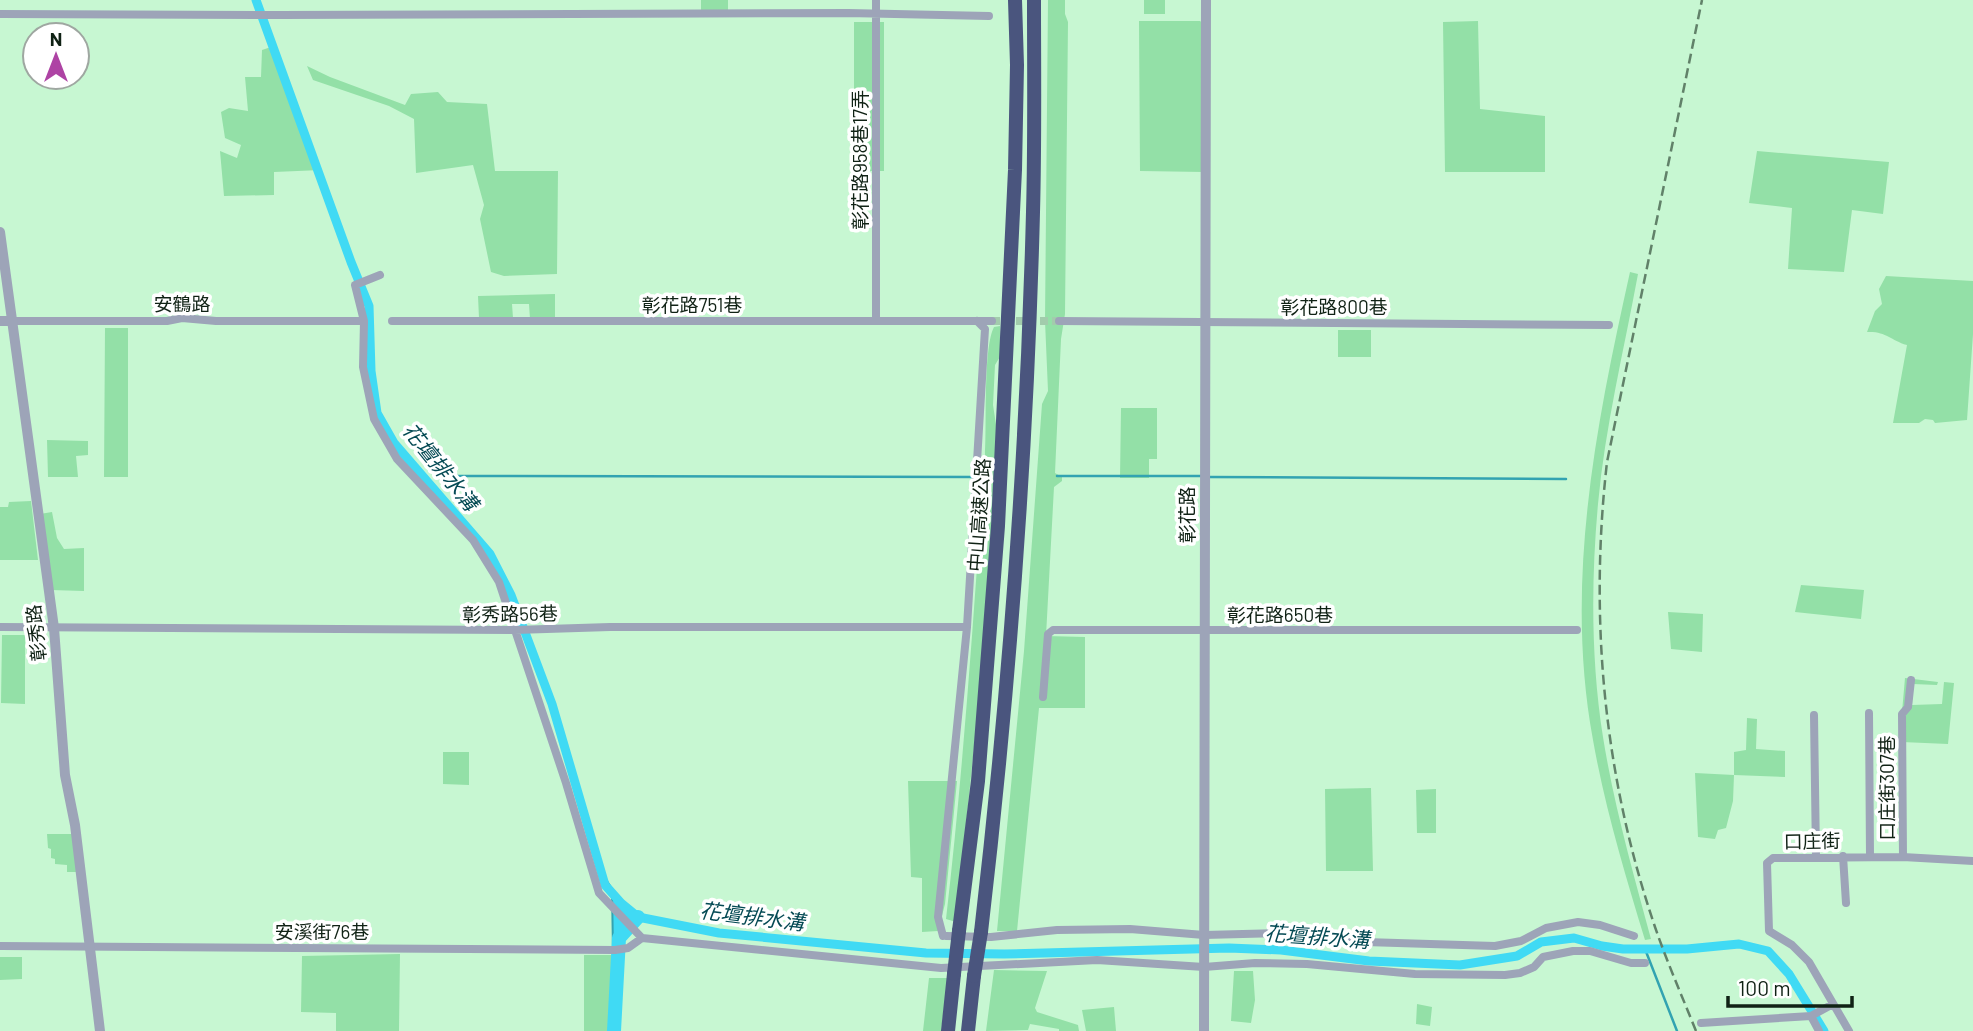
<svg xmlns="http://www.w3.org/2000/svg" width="1973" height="1031" font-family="Barlow,'Noto Sans TC',sans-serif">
<rect width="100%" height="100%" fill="#c7f7d2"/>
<path fill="#93e0a7" d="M701,0H728V13L701,14Z
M1048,0H1065V14L1068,22L1065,314L1061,339L1055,473L1062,477V481L1054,487L1046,636L1085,637V708H1039L1017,931H997L1024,651L1042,404L1048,391L1045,321Z
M1144,0H1165V14H1144Z
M1139,21H1200L1204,24V172L1140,171Z
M1478,21L1480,109L1545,116V172H1445L1443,22Z
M854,22H884V171H854Z
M274,46L321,170L274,172V195L224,196L220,151L237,158L241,145L225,138L221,112L229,108L248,111L245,77H261L262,50Z
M307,66L330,77L405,105L411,94L438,92L447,102L487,104L495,171H558L557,274L504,276L491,272L480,219L484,205L473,165L416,173L414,119L389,106L313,80Z
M1757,151L1889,162L1883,214L1852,210L1844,272L1788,269L1792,208L1749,203Z
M1630,272L1638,274C1624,350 1605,427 1598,504C1591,581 1591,661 1603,737C1614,806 1633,872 1651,939L1645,940C1625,874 1605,808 1593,740C1564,583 1596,425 1630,272Z
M1886,276L1973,281V334L1967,420L1935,423L1933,420L1925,419L1919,423H1893L1907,345C1890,340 1886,331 1867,332L1875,311L1882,304L1879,289Z
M555,294V320L530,319L529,304H512L513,318H479L478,296Z
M1000,326L1001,355L995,365L993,405L997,431L988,583L977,718L956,922L946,919C964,764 974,609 985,454C987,425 983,348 994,327Z
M105,328H128V477H104Z
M1338,330H1371V357H1338Z
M1121,408H1157V459H1149V478H1120Z
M47,440L88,441V455L76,456L78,477H48Z
M31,501L38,560H0V507H8L9,502Z
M52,512L57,538L64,549L84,548V591L51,590L40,514Z
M1801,585L1864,590L1861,619L1795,612Z
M1668,612L1703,614L1702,652L1671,649Z
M2,635H25V704L1,703Z
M1905,678L1938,682L1937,685L1913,684L1912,705L1942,704L1944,682L1954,683L1948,744L1902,742V712Z
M1747,718L1757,719L1756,749L1785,751V777L1734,775L1733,801L1726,828L1718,830L1715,839L1698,837L1695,773L1734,775V752L1746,750Z
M443,752H469V785L443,784Z
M908,781H957L945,904L938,931L922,932V878L911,877Z
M1371,788L1373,871H1326L1325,789Z
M1436,789V833H1417L1416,790Z
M47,834H76L80,872H67V865L55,864V859L51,858V849L48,848Z
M400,954L399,1031H336V1013L301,1012L302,956Z
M584,955H615V1031H584Z
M0,957H22V979L0,980Z
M994,970L1047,971L1035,1008L1037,1012L1078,1025L1079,1031H1059V1029L1030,1024L1028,1030L986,1031Z
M1234,971H1253L1255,1000L1251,1023L1231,1021Z
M929,978H948L941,1031H923Z
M1417,1004L1432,1007L1430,1026L1416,1024Z
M1114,1007L1116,1031H1086L1082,1010Z"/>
<path fill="#40daf4" stroke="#32a3b1" stroke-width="2" d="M607,881L621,903L638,917L619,938L617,951H613L612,891Z"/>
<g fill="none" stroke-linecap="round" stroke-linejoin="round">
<path stroke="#32a3b1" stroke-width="2.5" d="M456,476L975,477
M1057,476H1201
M1207,477L1566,479
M1645,949L1677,1031"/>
<path stroke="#40daf4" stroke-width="9" d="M256,0L351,262L369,306L371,371L377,413L394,443L490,554L511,595L552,704L605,885L621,903L638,917L719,933L926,953L1004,954L1229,948L1281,950L1369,961L1460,965L1517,956L1541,942L1574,938L1602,946L1623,949H1687L1739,944L1768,951L1789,974L1824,1031"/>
<path stroke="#40daf4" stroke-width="14" d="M614,1031L619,938L638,917"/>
<path stroke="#a2ccac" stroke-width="8" stroke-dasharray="8 4" stroke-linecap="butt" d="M992,321H1059"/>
<path stroke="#9da4b8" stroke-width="8" d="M0,14L281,15L848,13L989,16
M380,275L355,285L364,321L363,367L374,419L397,459L473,540L499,582L566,783L599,893L642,938L941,968L1097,960L1204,967L1255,963L1307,964L1415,974L1505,975L1520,973L1534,967L1543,957L1573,951H1590L1631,963H1645
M13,321H167L182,318L216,321H364
M392,321H992
M876,321V0
M1059,321L1609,325
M0,627L515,630L610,627H967
M1043,697L1048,634L1053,630H1577
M1869,713L1870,856
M1814,715L1816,856
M1843,856L1846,903
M1903,857L1902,714L1908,707L1911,680
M943,936L938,917L967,627L985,329L977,321
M946,936L991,937L1057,930L1130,929L1204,935L1283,933L1365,942L1495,946L1521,941L1546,928L1578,922L1600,925L1634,936
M0,946L615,950L628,948L642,938
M1811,1016L1819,1031
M1701,1023L1811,1016L1833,1004
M1849,1031L1809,962L1792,945L1769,931L1767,863L1773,858L1903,857L1973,861"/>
<path stroke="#9da4b8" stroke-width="10" d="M0,232L54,628L65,775L75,825L100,1031
M0,321H13
M1204,1031L1206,0"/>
<path stroke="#4a557e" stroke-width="14" d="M959,931L978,781L998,526L1015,170L1017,65L1015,0
M981,932C1009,693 1027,453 1033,212C1035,142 1034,71 1034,0
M948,1031L954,974
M968,1031L974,976"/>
<path stroke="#618169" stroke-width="2.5" stroke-dasharray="10 5" stroke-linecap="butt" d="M1696,1031C1682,996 1667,962 1655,927C1604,777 1589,620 1607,462L1702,0"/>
<path stroke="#4a557e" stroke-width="14" d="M954,974L959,931
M974,976L981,932"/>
</g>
<g text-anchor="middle" stroke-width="7" stroke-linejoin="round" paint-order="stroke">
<g font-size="19" fill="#102215" stroke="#fff">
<text transform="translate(860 160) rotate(-90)" y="7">彰花路958巷17弄</text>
<text x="182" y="311">安鶴路</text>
<text x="692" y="312">彰花路751巷</text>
<text x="1334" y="314">彰花路800巷</text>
<text transform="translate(979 515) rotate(-86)" y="7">中山高速公路</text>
<text transform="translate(1187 515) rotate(-90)" y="7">彰花路</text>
<text transform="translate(510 614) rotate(-1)" y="7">彰秀路56巷</text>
<text x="1280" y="622">彰花路650巷</text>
<text transform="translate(36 633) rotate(-96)" y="7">彰秀路</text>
<text transform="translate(1887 788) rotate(-90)" y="7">口庄街307巷</text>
<text transform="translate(1812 841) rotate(-1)" y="7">口庄街</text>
<text x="322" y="939">安溪街76巷</text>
</g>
<g font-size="21" font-style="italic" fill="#054a54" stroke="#fff">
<text transform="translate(440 467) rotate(51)" y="7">花壇排水溝</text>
<text transform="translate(752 917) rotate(7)" y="7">花壇排水溝</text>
<text transform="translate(1317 937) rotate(4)" y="7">花壇排水溝</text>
</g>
</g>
<g transform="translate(56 56)"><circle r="33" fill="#ffffff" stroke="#9fa7a1" stroke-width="2"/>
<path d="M0-5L12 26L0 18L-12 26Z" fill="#ae43a4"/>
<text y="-10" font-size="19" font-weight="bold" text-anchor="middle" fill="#102215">N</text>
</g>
<path d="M1728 996v10h124v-10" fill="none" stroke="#102215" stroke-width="3.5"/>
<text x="1738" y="996" font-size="21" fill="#102215" stroke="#ffffff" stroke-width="5" paint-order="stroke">100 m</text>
</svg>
